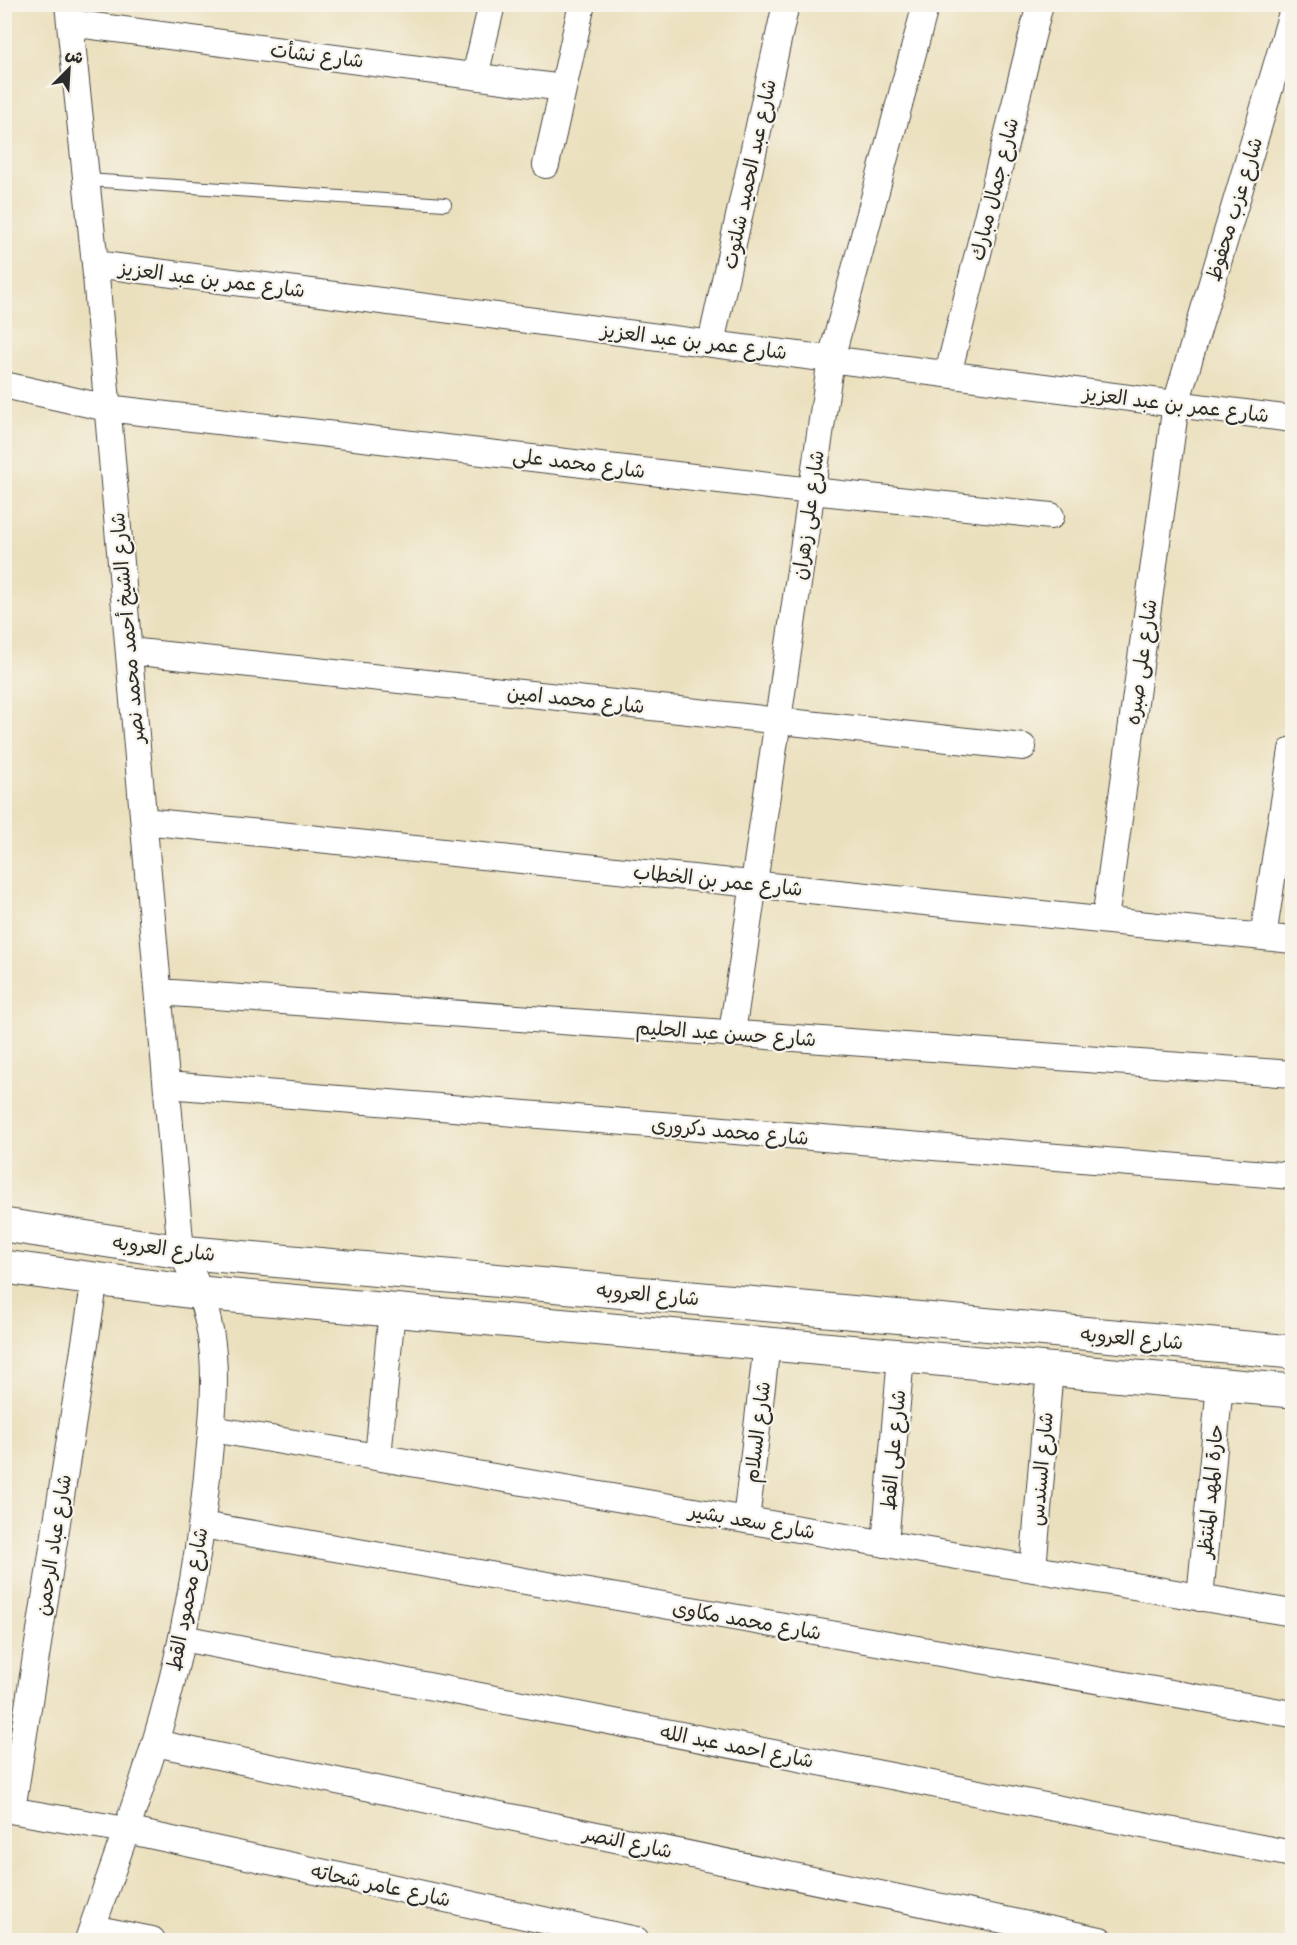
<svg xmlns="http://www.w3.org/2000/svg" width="1297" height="1945" font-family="Mynerve,'Playpen Sans Arabic',sans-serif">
<rect width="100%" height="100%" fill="#f7f3e8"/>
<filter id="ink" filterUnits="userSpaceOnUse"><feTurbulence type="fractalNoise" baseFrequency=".0167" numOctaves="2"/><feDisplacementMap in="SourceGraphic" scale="12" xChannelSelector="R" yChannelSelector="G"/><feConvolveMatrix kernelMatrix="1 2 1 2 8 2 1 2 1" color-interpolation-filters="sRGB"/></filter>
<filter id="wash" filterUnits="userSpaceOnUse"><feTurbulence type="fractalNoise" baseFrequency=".008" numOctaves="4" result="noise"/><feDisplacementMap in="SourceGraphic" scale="24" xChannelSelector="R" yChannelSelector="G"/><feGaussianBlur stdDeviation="1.35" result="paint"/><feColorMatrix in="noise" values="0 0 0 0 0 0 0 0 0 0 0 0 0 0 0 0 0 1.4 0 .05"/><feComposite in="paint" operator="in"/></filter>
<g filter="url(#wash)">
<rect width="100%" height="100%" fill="#ebe0be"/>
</g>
<g filter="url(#ink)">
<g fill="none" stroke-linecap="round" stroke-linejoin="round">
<g stroke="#484641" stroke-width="14">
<path id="lane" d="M87,180L445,204"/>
</g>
<g stroke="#484641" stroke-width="28">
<path id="street" d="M68,4L95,264L181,1252C225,1330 215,1391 207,1476C198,1566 181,1656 155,1743C135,1809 110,1875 88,1940
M70,23L563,88
M475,76L492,4
M546,165L582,4
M95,264L1292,419
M711,343L786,4
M948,374L1040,4
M4,385L107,408L812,491L1051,516
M129,651L1023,747
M144,821L1292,940
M1105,920L1176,404L1292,13
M1263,937L1292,750
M159,992L1292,1074
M732,1033L831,359L926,4
M167,1085L1292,1176
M212,1429L1292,1613
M378,1457L392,1310
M746,1520L767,1344
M202,1525L1292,1714
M885,1544L901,1356
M1033,1569L1050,1369
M1200,1598L1220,1384
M182,1638L1292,1854
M155,1743L1100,1940
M4,1809L126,1830L636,1940
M12,1810L95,1279
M92,1928L152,1940"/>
</g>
<g stroke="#484641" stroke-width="35">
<path id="secondary" d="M4,1225L181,1252L1292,1352
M4,1267L201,1293L1292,1391"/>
</g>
<use href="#lane" stroke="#fff" stroke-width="12"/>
<use href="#street" stroke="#fff" stroke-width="26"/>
<use href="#secondary" stroke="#fff" stroke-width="33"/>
</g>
</g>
<g text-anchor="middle" stroke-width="4.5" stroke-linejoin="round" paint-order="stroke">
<g font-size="20" fill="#2b2b2b" stroke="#f7f3e8">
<text transform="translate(317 55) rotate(7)" y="7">شارع نشأت</text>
<text transform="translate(749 174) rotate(-78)" y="7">شارع عبد الحميد شلتوت</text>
<text transform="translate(994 189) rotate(-76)" y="7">شارع جمال مبارك</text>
<text transform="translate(1234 209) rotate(-73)" y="7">شارع عزب محفوظ</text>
<text transform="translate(212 279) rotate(7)" y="7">شارع عمر بن عبد العزيز</text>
<text transform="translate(694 341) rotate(7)" y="7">شارع عمر بن عبد العزيز</text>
<text transform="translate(1176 404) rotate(7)" y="7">شارع عمر بن عبد العزيز</text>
<text transform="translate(579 463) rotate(7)" y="7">شارع محمد على</text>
<text transform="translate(808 515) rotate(-82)" y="7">شارع على زهران</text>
<text transform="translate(127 628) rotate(-95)" y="7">شارع الشيخ أحمد محمد نصر</text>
<text transform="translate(1141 662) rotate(-82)" y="7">شارع على صبره</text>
<text transform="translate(576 699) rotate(6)" y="7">شارع محمد امين</text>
<text transform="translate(718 880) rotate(6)" y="7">شارع عمر بن الخطاب</text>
<text transform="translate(726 1033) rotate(4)" y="7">شارع حسن عبد الحليم</text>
<text transform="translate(730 1131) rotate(5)" y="7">شارع محمد دكرورى</text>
<text transform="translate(164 1248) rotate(7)" y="7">شارع العروبه</text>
<text transform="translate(648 1294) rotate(5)" y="7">شارع العروبه</text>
<text transform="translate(1132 1338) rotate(5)" y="7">شارع العروبه</text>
<text transform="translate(757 1432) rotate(-83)" y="7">شارع السلام</text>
<text transform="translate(893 1450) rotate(-85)" y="7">شارع على القط</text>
<text transform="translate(1041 1469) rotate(-85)" y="7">شارع السندس</text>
<text transform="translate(1210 1491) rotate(-85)" y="7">حارة المهد المنتظر</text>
<text transform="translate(752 1521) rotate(10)" y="7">شارع سعد بشير</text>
<text transform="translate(53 1545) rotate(-81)" y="7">شارع عباد الرحمن</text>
<text transform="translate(187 1599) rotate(-79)" y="7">شارع محمود القط</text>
<text transform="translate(747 1620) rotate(10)" y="7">شارع محمد مكاوى</text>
<text transform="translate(737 1746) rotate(11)" y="7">شارع احمد عبد الله</text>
<text transform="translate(628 1842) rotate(12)" y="7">شارع النصر</text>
<text transform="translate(381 1885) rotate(12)" y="7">شارع عامر شحاته</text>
</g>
</g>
<rect width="1297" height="1945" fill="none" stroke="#f7f3e8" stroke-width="24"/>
<g transform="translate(69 69) rotate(24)" stroke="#f7f3e8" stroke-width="4.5" paint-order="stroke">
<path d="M0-4.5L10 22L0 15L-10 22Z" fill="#2b2b2b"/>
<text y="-9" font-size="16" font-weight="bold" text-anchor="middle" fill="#2b2b2b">ش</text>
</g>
</svg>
